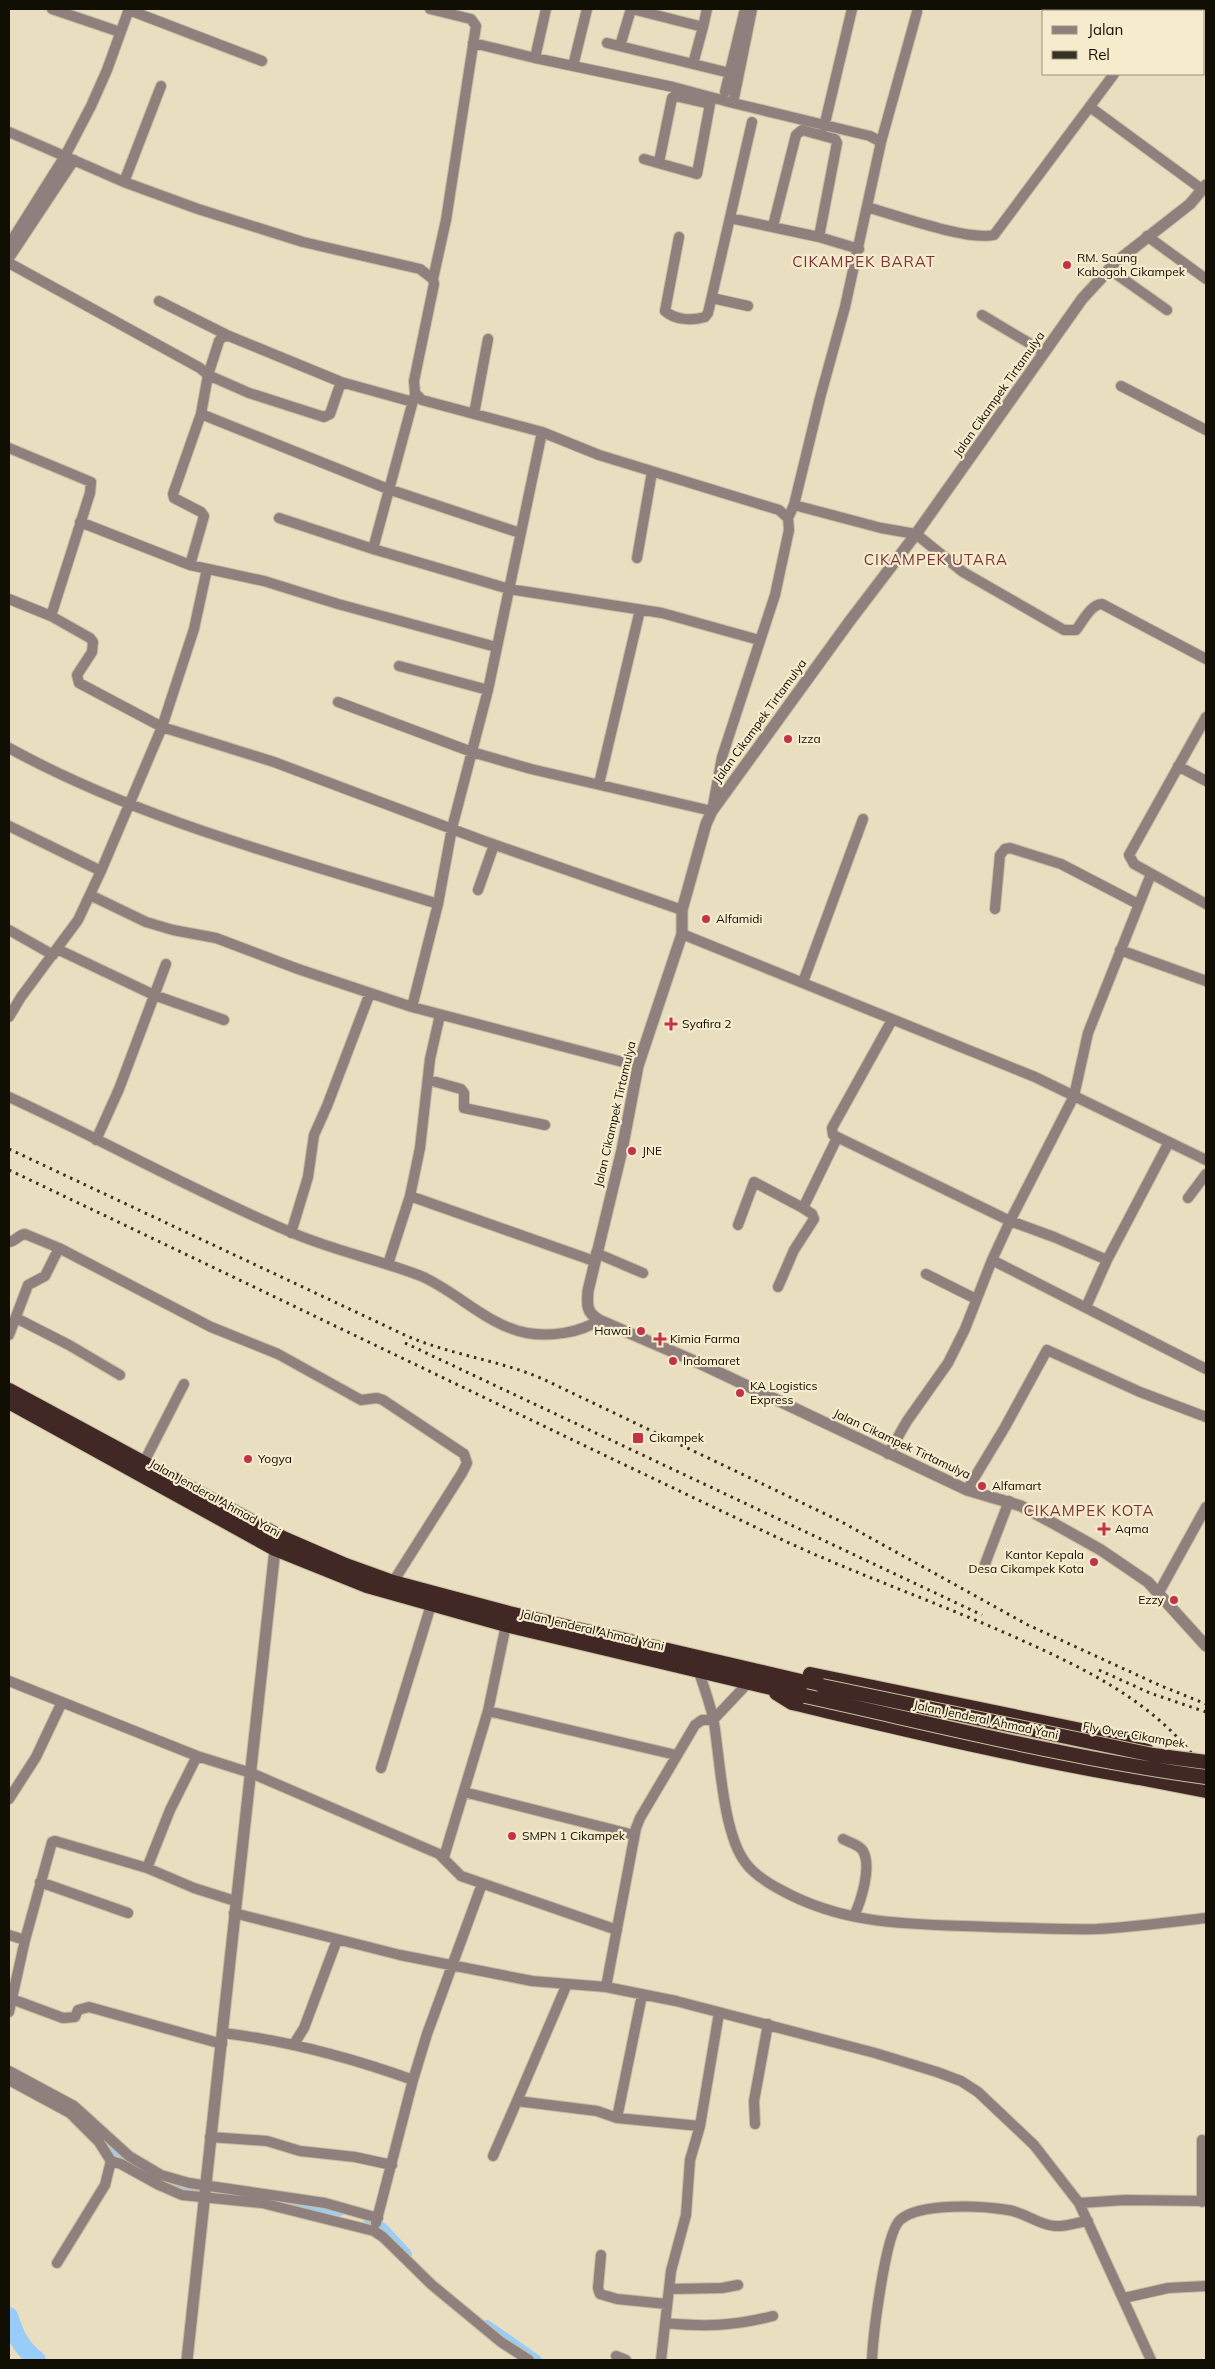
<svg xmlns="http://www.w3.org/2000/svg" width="1215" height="2369" font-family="Mulish,sans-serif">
<rect width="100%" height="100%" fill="#e9debf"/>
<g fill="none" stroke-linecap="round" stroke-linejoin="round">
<path stroke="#99cdf9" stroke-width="10" d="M97,2133L118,2157L131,2166
M149,2175L178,2186L211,2193
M295,2203L340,2211
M368,2219L382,2227L407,2254
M487,2325L537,2360"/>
<path stroke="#99cdf9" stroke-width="18" d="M9,2316C15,2335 21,2348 37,2360"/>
<g stroke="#c6bda1" stroke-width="12">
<path id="minor" d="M52,9L120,32
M430,9L471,19L476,26L446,220L433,279
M632,9L703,27L707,9
M752,9L733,103L870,136L881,142L845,307L820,398L794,505L788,518
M129,10L262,61
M1159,11L1161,9
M473,43L535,58L546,9
M607,43L738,75
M620,46L631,9
M535,58L673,87L733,103
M693,64L703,27
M573,66L587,9
M725,92L745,9
M1090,107L1203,190
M824,127L852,9
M9,132L124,182L198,209L303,242L420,269L433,279L434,284L414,381L415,393L422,400L542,432L599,455L779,510L788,518L789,530L775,595L722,757L712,811L531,769L472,752L338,702
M881,142L917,12
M644,159L697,174L710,104L675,96L672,98L659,162
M124,182L161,86
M867,207C895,215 968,241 994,235L1114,74
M730,218L819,237L859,249
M773,226L796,135L802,130L835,139L837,143L819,237
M1147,236L1206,279
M679,237L665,311C675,320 692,321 705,317L708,313L752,122
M9,245L65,156L91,106L107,70L129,9
M9,258L74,160
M9,263L200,368L208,375L201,414L173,494L174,498L201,512L204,516L190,565
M1109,269L1167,310
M712,298L748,306
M159,301L229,336
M982,315L1044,352
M341,382L330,414L324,417L249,393L208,375L219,341L222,337L229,336L341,382L413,402
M1121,386L1206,430
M201,414L388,489L520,533
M474,414L488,339
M9,448L91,482L90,493L51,616
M794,505L881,528L916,534L963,572L1064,630H1076C1083,621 1091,604 1102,604L1206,659
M279,518L373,549L509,589L662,613L759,640
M80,522L190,565L264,581L338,604L496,647
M373,549L414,397
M637,558L652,472
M9,599L51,616L90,638L93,642L92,652L77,675L79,683L162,727L274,762L484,841L682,910
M399,666L488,690
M1206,717L1129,855L1134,864L1206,904
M9,748C142,821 293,859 438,904
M1178,766L1206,781
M599,784L640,610
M9,826L101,871
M478,890L494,845
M90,895L146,922L173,930L216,938L298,969L412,1007L638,1066
M995,909L1000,855L1005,849L1010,848L1061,864L1138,904
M9,930L53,955
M682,934L1035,1077L1206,1160
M57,949L154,995L224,1020
M1120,950L1206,981
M803,982L863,819
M412,1007L438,904L452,828L488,690L542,432
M9,1017L21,997L78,920L101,871L162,727L194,629L207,569
M892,1020L832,1128L833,1135L1010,1221L1054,1237L1107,1260
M429,1080L461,1089L464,1093V1108L545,1125
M9,1097C103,1140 193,1191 288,1231C331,1250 377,1259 421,1276C458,1292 486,1325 527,1333C550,1337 580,1333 599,1320
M96,1140L119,1089L166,964
M410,1196L594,1261
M1188,1198L1206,1174
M738,1225L754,1182L803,1208L837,1138
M291,1233L308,1177L314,1135L327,1106L370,993
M9,1242C16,1241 18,1235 25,1234L59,1248L211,1327L278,1354L361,1400L377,1398L383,1400L464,1454L467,1463L462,1473L393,1582
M596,1253L643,1273
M992,1260L1206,1369
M388,1264L410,1196L420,1148L430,1059L440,1015
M926,1274L976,1299
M778,1287L794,1250L814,1219L812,1214L803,1208
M1086,1307L1107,1260L1169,1142
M16,1318L69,1345L120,1375
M9,1335L28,1285L45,1276L59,1248
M888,1454L907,1421L948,1363L965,1329L992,1260L1010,1221L1074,1096L1088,1033L1151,874
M144,1462L184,1384
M967,1490L1005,1427L1047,1350L1140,1392L1206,1417
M985,1564L1009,1501
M1158,1594L1206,1507
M699,1672C704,1688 711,1705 714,1723C720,1760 723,1833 745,1862C753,1874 768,1883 781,1890C848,1927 916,1924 991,1927C1026,1928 1061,1930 1097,1929C1133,1927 1170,1922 1206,1918
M9,1681L197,1756L251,1773L439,1854L461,1876L617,1930
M488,1711L676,1755
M381,1768L431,1605
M464,1792L634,1835
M9,1799L36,1757L62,1702
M843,1839C848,1842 860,1845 863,1851C872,1867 861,1901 854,1916
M444,1857L488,1711L506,1625
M147,1868L170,1810L197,1756
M40,1882L128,1913
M234,1913L400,1955L532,1981L606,1987L676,2001L875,2053L937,2072L961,2081L978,2092L1034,2145L1079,2203L1151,2360
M9,1935L25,1940
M567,1984L517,2101L597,2111L617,2118L700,2126
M606,1987L636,1828L640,1818L695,1725L702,1720H713L748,1683
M9,1998L63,2018L75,2017L78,2010L89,2007L222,2044
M9,2012L25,1940L52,1842L55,1841L147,1868L194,1888L235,1901
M223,2033C290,2041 349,2057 413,2080
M294,2044L304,2028L337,1940
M9,2071L74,2106L129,2156L161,2175L189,2183L325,2203L378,2218
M9,2080L70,2113L99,2142L111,2161
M617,2118L642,1995
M755,2124L754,2101L768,2024
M210,2137L267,2141L300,2151L355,2157L392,2165
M1202,2140V2202
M493,2156L517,2101
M1079,2203L1125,2200L1206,2201
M376,2223L413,2080L427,2034L482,1884
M601,2255L598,2288L600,2294L617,2299L667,2304
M57,2263L105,2185L111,2161L121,2164L159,2185L182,2195L262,2203L374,2231L383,2237L432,2285L501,2342L529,2360
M670,2289L722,2288L738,2285
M1124,2298L1168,2288L1206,2286
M665,2323C706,2327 733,2326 773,2316
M616,2356L626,2360
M661,2360L671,2271L686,2215L690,2160L700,2126L719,2013
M872,2360C873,2337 885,2233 900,2220C920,2202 983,2206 1008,2210C1024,2212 1039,2225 1055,2226C1065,2227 1078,2222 1088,2221"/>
</g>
<g stroke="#c6bda1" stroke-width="13">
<path id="tertiary" d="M1206,185L1190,204L1116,262L1082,299L916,534L849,622L712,811L706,824L682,910V934L638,1066L622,1150L588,1291C587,1305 586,1312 599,1320L699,1363L967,1490L1021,1506L1051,1522L1101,1550L1148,1582L1206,1646
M187,2360C215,2090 246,1819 275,1549L279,1543"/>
</g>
<g stroke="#c6bda1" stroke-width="16">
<path id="trunk" d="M9,1390L283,1538L343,1564L393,1582L509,1613L822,1686
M9,1402L275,1549L367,1586L506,1625L805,1696
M776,1693L792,1703C907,1730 1022,1758 1139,1778L1149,1765C1149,1751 1147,1747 1134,1741L810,1674
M1139,1778L1206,1791"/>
</g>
<use href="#minor" stroke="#8f807e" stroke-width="10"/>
<use href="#tertiary" stroke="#8f807e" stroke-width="11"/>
<use href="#trunk" stroke="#422825" stroke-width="14"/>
<path stroke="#353123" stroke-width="3" stroke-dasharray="2.5 5" stroke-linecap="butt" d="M9,1149L407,1336C451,1355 499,1360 543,1379L840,1521L1028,1625L1159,1685L1206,1704
M9,1170C264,1291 517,1414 772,1535C850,1572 931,1600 1010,1635C1084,1668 1160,1703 1206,1773
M405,1343L982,1615
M1099,1670L1150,1693L1206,1712"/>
<g stroke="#c6bda1" stroke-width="16" stroke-linecap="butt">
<path id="trunk-bridge" d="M822,1686L1153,1755L1206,1762
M805,1696C938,1725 1071,1759 1206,1777"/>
</g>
<use href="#trunk-bridge" stroke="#422825" stroke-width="14"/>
</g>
<g fill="#c23249" stroke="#f6ebcc" stroke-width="2">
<circle cx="1067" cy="265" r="5"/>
<circle cx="788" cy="739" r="5"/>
<circle cx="706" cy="919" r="5"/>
<path d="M668.5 1016.5h5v5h5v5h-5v5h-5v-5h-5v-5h5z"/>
<circle cx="632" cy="1151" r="5"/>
<circle cx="641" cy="1331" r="5"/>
<path d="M657.5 1331.5h5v5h5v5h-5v5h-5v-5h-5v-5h5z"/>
<circle cx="673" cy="1361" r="5"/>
<circle cx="740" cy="1393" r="5"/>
<rect x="632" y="1432" width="12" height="12" rx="2.5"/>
<circle cx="248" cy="1459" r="5"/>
<circle cx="982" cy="1486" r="5"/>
<path d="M1101.5 1521.5h5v5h5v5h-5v5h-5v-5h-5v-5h5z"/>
<circle cx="1094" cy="1562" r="5"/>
<circle cx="1174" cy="1600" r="5"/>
<circle cx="512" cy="1836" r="5"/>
</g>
<g text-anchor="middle" stroke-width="4.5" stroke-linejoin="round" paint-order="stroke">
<g font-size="12" fill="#110e04" stroke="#f6ebcc" text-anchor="start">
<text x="1077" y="262">RM. Saung<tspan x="1077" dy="14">Kabogoh Cikampek</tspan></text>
<text x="798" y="743">Izza</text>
<text x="716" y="923">Alfamidi</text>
<text x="682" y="1028">Syafira 2</text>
<text x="642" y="1155">JNE</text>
<text x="631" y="1335" text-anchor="end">Hawai</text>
<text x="670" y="1343">Kimia Farma</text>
<text x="683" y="1365">Indomaret</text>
<text x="750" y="1390">KA Logistics<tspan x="750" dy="14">Express</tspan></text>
<text x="649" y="1442">Cikampek</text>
<text x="258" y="1463">Yogya</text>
<text x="992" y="1490">Alfamart</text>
<text x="1115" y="1533">Aqma</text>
<text x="1084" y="1559" text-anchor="end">Kantor Kepala<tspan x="1084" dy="14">Desa Cikampek Kota</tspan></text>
<text x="1164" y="1604" text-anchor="end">Ezzy</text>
<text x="522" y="1840">SMPN 1 Cikampek</text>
</g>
<g font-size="12" fill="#110e04" stroke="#f6ebcc">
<text transform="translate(999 394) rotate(-55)" y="4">Jalan Cikampek Tirtamulya</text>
<text transform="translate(760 721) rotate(-54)" y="4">Jalan Cikampek Tirtamulya</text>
<text transform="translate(615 1114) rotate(-77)" y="4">Jalan Cikampek Tirtamulya</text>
<text transform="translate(902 1444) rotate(25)" y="4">Jalan Cikampek Tirtamulya</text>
<text transform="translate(215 1498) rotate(29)" y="4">Jalan Jenderal Ahmad Yani</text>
<text transform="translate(592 1630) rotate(13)" y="4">Jalan Jenderal Ahmad Yani</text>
<text transform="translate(986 1720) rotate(12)" y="4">Jalan Jenderal Ahmad Yani</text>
<text transform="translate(1134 1735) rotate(10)" y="4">Fly Over Cikampek</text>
</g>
<g font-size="15" letter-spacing="1" fill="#7a3339" stroke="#f6ebcc">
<text x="864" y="267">CIKAMPEK BARAT</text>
<text x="936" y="565">CIKAMPEK UTARA</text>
<text x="1089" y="1516">CIKAMPEK KOTA</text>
</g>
</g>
<rect width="1215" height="2369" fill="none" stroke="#110e04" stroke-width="20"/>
<rect x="1042" y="10" width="162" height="65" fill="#f6ebcc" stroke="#9a937c"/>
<rect x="1052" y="26" width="25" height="8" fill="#8f807e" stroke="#9a937c"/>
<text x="1088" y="35" font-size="15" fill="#110e04">Jalan</text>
<rect x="1052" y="51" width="25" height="8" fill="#353123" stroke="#9a937c"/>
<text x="1088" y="60" font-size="15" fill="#110e04">Rel</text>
</svg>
